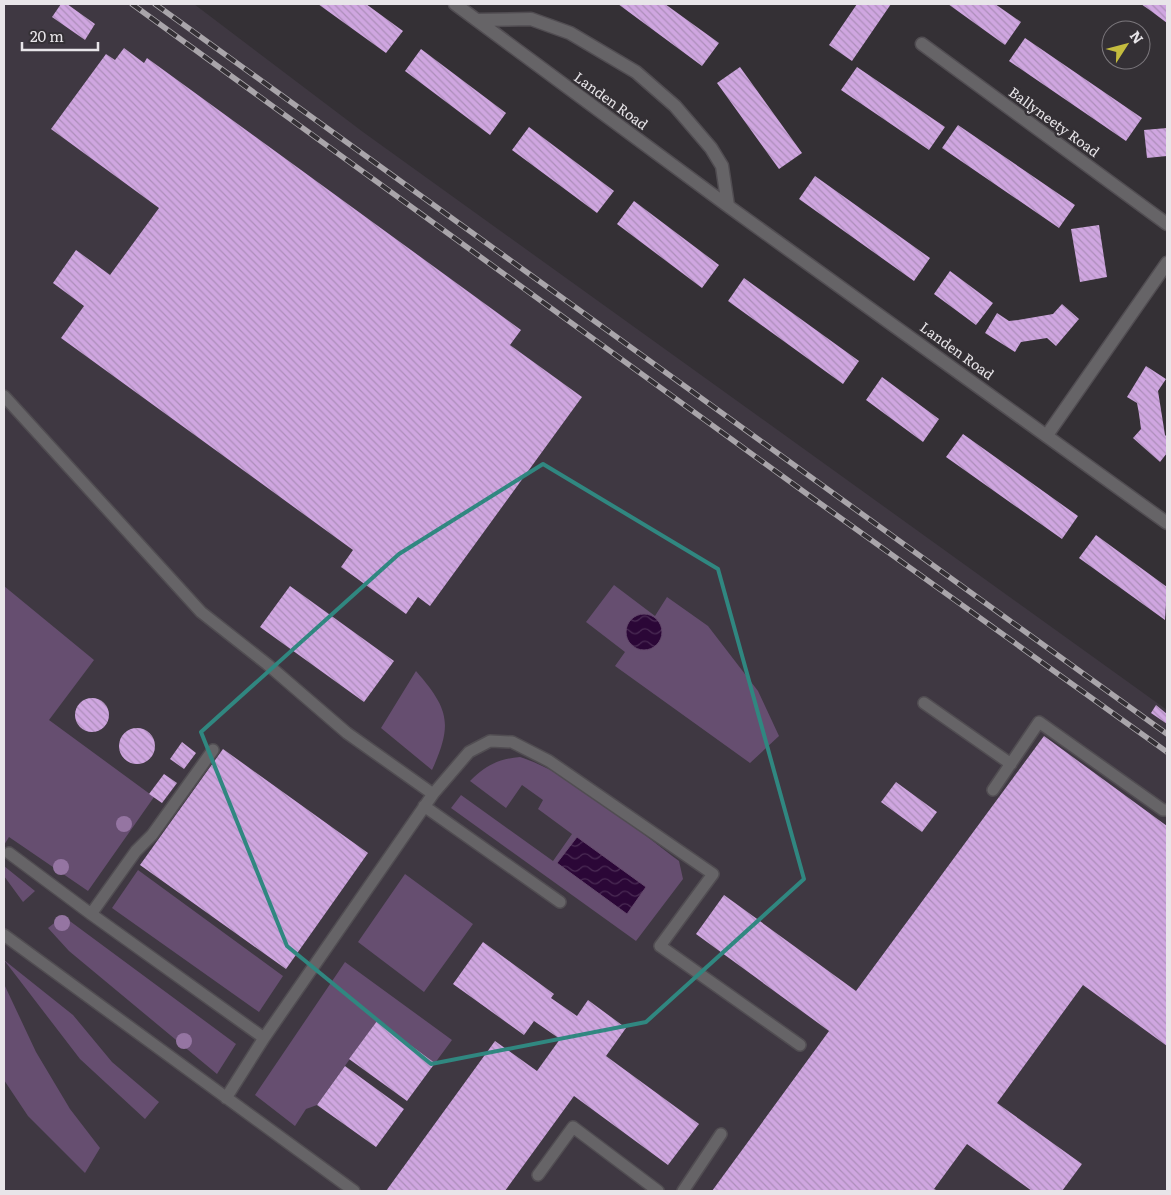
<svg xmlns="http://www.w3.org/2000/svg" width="1171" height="1195" font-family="Literata,serif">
<defs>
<pattern id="water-waves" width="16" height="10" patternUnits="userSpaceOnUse" patternTransform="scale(1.25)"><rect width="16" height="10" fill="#2b0737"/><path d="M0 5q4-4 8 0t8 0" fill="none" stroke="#4a2b54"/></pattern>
<pattern id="building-back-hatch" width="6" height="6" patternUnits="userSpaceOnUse" patternTransform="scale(1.25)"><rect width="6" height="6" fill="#cfa6e0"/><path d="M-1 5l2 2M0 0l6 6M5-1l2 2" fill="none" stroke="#ad8eba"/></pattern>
</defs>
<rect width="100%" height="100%" fill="#343035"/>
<path fill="#3f3842" d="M4,4H194L363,132L1167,710V1191H4Z"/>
<path fill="#664e70" d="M614,585L655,616L667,597L708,626L758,691L779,736L750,763L615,666L625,652L586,622Z
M4,586L94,660L49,720L154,797L88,891L9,837L4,845Z
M416,671C449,709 453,724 432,770L381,728Z
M520,757C571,773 635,828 679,861L683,879L636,941L451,808L461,795L553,861L572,834L538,809L543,800L522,785L506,808L470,781C485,766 498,759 520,757Z
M4,866L35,891L23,902L4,876Z
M138,870L283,976L259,1012L112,908Z
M405,874L473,924L424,992L358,942Z
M63,916L236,1044L217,1074L69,951L48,928Z
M4,960L73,1015L112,1062L159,1102L145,1119L80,1059Z
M345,962L452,1040L435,1063L377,1021L317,1105L306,1109L295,1126L255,1095Z
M4,984L36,1052L70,1109L100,1148L85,1173L28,1116L4,1080Z"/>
<path fill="url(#water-waves)" stroke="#644a6c" d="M626 632a18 18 0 1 1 36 0a18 18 0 1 1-36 0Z
M577,837L646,887L627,914L557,863Z"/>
<path fill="url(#building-back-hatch)" d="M61,4H67L95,24L85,40L52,17Z
M318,4H366L403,31L386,53Z
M618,4H665L719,43L702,66Z
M857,4H891L852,61L829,45Z
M948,4H995L1021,22L1005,45Z
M1141,4H1167V23L1151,11Z
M1025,38L1142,118L1126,141L1009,61Z
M124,48L144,63L147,58L521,330L510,345L582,397L430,606L418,597L406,614L341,567L353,550L61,338L84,306L53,283L76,250L110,275L159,208L51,129L106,54L115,60Z
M421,49L506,113L490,135L405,71Z
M740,67L802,153L779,169L717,83Z
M857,67L945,127L929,150L841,90Z
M958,125L1075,205L1059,228L942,148Z
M529,127L614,191L597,213L512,150Z
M1167,128V156L1147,158L1144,130Z
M815,176L930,258L914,281L799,199Z
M634,201L719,265L702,288L617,224Z
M1099,225L1107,277L1080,282L1071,229Z
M950,271L993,303L976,325L934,294Z
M744,278L859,361L843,384L728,301Z
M1062,304L1079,319L1056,346L1047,338L1021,342L1015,352L985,333L997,313L1009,321L1018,320L1053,314Z
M1146,366L1166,379L1158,391L1165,435L1167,437V453L1160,462L1133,438L1141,429L1139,414L1137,403L1127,397Z
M882,377L939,419L923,442L866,400Z
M963,434L1078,516L1062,539L946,457Z
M1096,535L1167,587L1165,620L1079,558Z
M290,586L394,661L364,702L260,627Z
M75 715a17 17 0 1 1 34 0a17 17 0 1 1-34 0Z
M1156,705L1167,714V724L1151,713Z
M119 746a18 18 0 1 1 36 0a18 18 0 1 1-36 0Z
M1044,736L1167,826V1046L1083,985L997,1103L1082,1164L1062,1191H1032L967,1144L934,1189L938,1191H712L829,1031L696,934L724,895L856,991Z
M182,742L196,753L184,769L170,759Z
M223,749L368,853L286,969L140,865Z
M164,774L177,783L162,803L149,794Z
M896,782L937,812L922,832L881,802Z
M483,942L554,994L551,998L577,1016L588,1000L626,1028L606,1056L699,1124L668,1165L574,1096L505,1191H386L495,1041L537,1071L560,1039L534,1021L524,1035L453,984Z
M377,1021L435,1063L407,1101L349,1059Z
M345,1066L404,1109L376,1147L317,1105Z"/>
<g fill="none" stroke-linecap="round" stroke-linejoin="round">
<g stroke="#514d52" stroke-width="14">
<path id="lane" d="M4,396L201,612L267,664L347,733L433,794
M924,703L1011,764
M993,790L1039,722L1163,810H1167
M424,806L560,902
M9,853L91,914L264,1038
M91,914L136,851L152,835L213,750
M4,935L354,1191
M226,1098L264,1038L433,794L469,752L490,741L512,742L549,761L713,874L660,946L800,1045
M538,1175L573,1127L658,1191
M683,1191L721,1134"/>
</g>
<g stroke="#514d52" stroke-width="15">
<path id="street" d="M455,4L728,206L1167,523
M478,20L531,19L570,33L636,72L675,106L711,148L722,166L728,206
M922,44L1167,224
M1047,435L1167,263"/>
</g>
<use href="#lane" stroke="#666467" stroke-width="11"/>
<use href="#street" stroke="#666467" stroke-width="12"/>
<g stroke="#a9a5aa" stroke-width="5.5">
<path id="rail" d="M132,4L807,494L1167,752
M155,4L1167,734"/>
</g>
<use href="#rail" stroke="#343035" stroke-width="4" stroke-dasharray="11" stroke-linecap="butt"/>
</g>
<g fill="#9575a2">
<circle cx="124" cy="824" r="8"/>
<circle cx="61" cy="867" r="8"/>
<circle cx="62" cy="923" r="8"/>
<circle cx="184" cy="1041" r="8"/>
</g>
<path fill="none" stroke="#308780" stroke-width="4" stroke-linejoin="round" d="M543,464L718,569L804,879L646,1022L431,1064L287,946L201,732L399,554Z"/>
<g text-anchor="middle" stroke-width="5" stroke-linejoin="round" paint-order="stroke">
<g font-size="14" fill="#e8e5e9" stroke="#343035">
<text transform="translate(611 101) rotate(36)" y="5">Landen Road</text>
<text transform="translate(1054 122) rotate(36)" y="5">Ballyneety Road</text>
<text transform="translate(957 351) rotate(36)" y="5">Landen Road</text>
</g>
</g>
<rect width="1171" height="1195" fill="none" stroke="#e8e5e9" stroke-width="10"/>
<g transform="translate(1126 45) rotate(54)"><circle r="24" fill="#343035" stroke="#7c787d"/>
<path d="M0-4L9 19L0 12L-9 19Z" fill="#c4bc3e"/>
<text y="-8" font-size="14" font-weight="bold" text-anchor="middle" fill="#e8e5e9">N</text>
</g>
<path d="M22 42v8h76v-8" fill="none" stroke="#e8e5e9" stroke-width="2.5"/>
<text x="30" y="42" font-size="15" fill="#e8e5e9" stroke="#343035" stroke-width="4" paint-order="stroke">20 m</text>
</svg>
